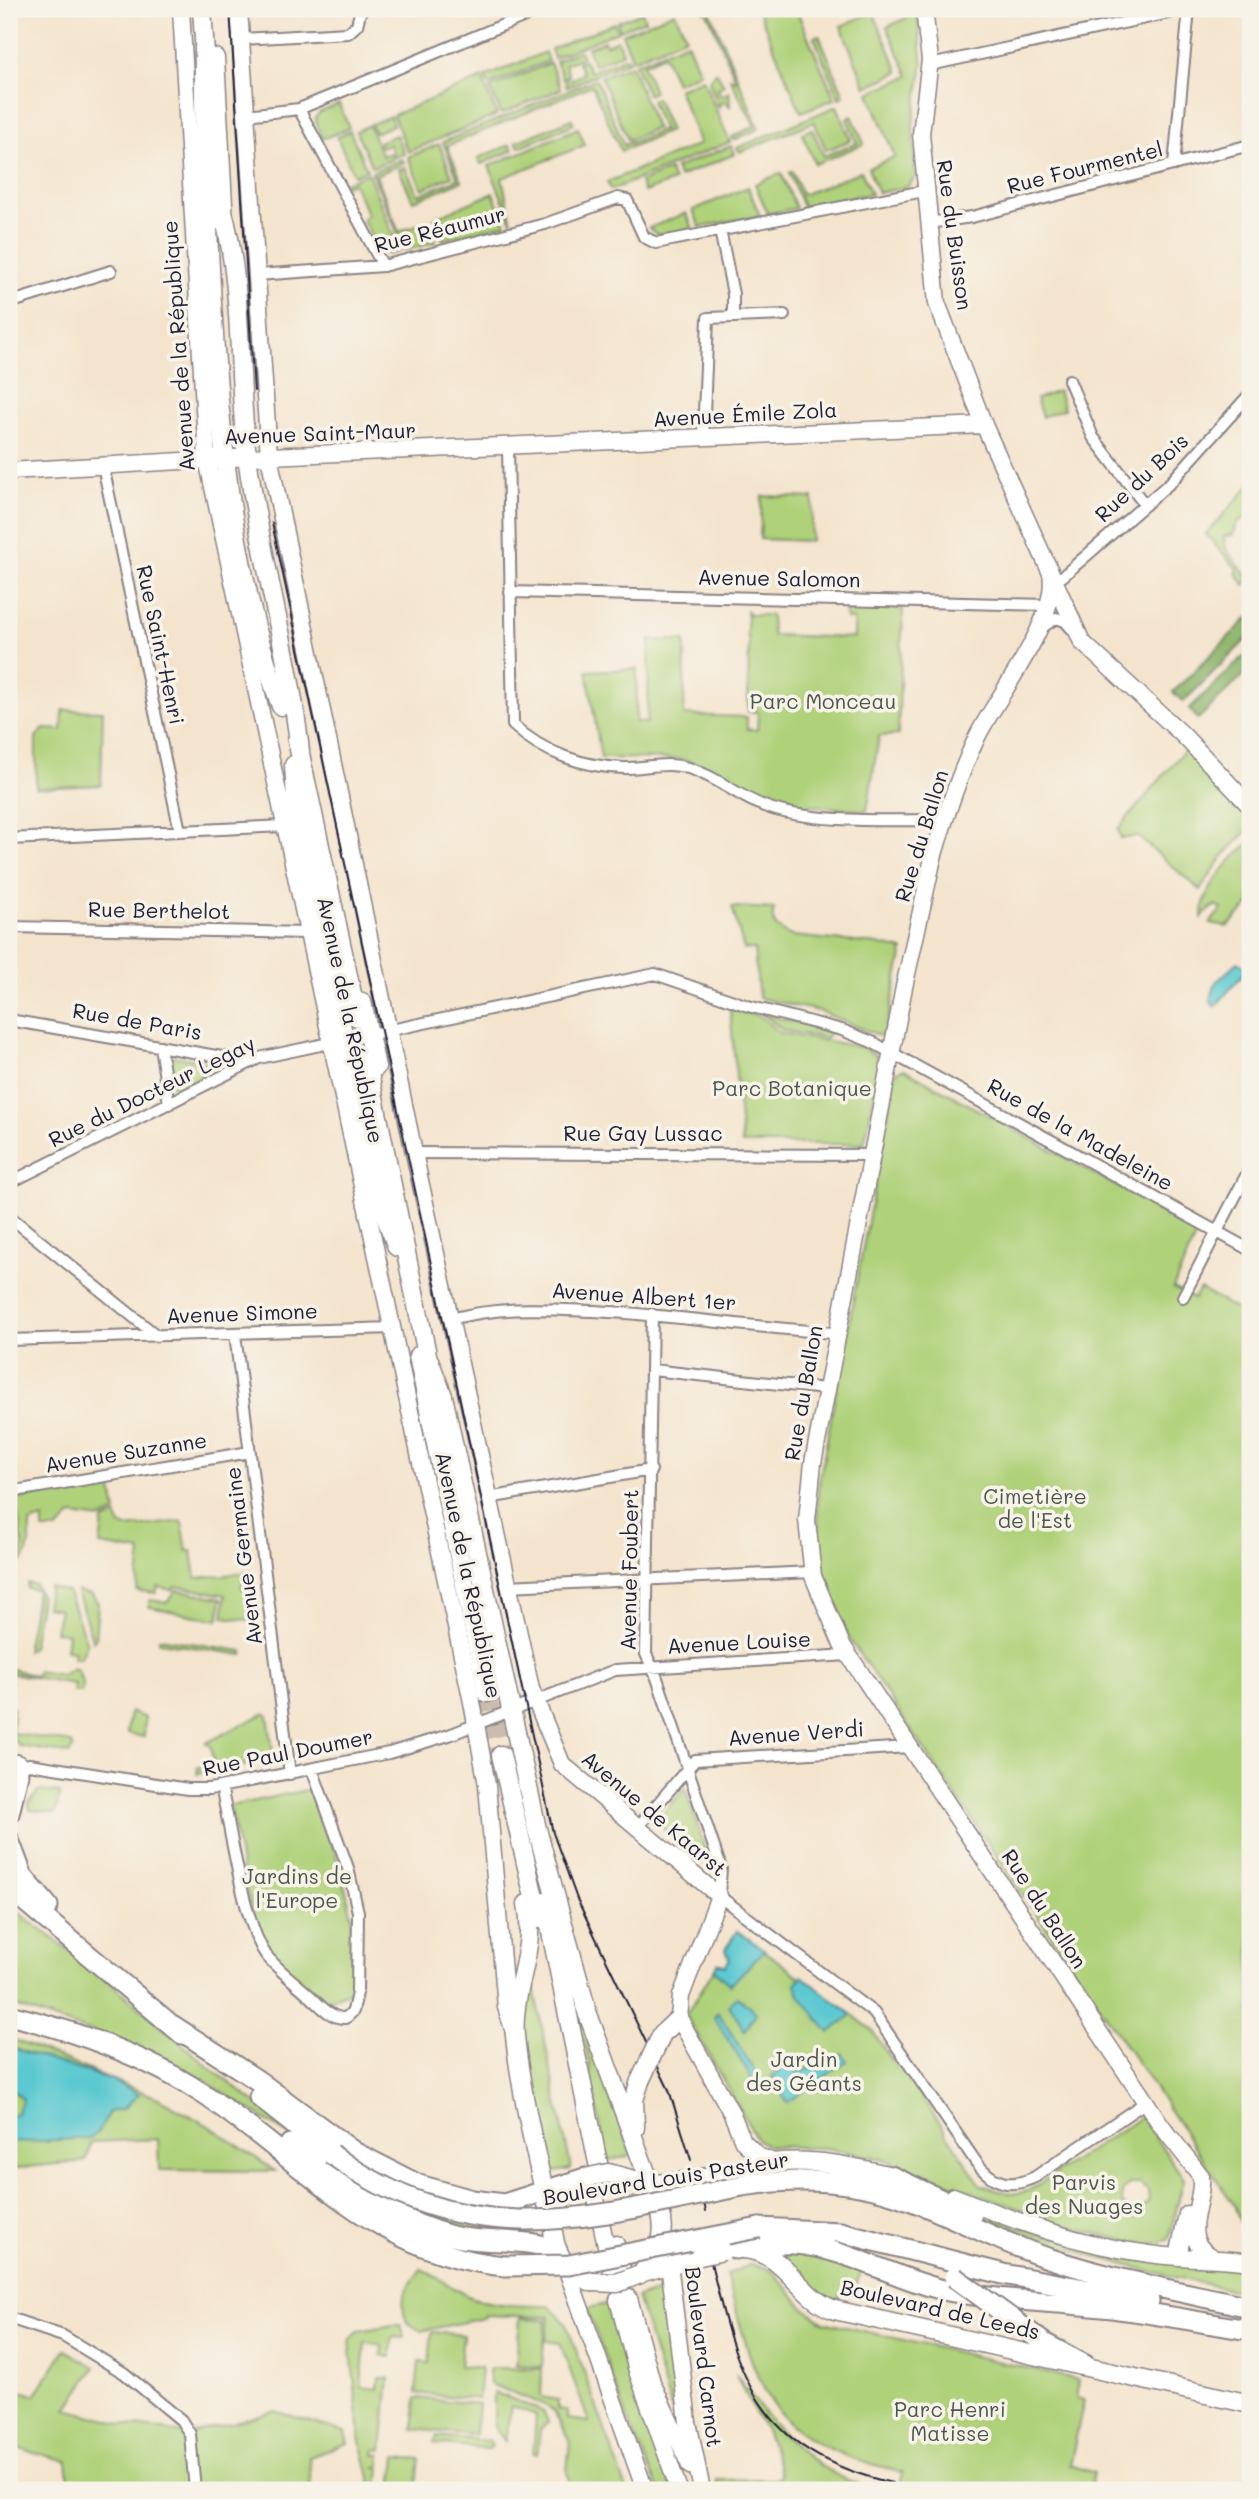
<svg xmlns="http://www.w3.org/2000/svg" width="1259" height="2499" font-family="Mali,sans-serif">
<rect width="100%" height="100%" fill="#f7f3e8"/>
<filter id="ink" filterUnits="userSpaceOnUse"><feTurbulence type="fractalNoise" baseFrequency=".0143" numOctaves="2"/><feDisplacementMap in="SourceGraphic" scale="14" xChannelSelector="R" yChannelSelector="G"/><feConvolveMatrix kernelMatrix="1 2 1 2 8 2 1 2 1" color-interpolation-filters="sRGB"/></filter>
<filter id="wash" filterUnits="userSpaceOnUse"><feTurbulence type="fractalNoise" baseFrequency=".00686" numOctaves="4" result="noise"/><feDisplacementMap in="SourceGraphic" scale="28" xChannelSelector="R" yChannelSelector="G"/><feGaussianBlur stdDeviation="1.57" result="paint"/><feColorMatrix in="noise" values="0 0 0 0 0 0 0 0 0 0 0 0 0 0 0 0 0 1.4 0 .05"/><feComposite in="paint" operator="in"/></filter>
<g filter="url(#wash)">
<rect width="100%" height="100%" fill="#f4e4cd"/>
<path fill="#afd179" stroke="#687a5a" stroke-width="2" fill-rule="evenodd" d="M702,9H709L759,129L734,140L732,137L755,126L730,78L736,80L709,16Z
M762,9H796L835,99L801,112L758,10Z
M642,12L645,20L620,30L617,22Z
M675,12L686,37L633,60L622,34Z
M873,12L899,72L866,87L841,26Z
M917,13L923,64L913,124L915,177L907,187L878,193L868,168L895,157L869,93L909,76L887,27Z
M614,23L618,31L554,58L551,49Z
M819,35L844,96L839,98L814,37Z
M617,40L623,53L594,65L587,48L604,41L606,45Z
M687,42L700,73L676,83L664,55L643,64L654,92L648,95L635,64Z
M580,51L583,57L565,64L569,76L563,79L556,61Z
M545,52L548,61L489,85L485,77Z
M627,57L629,61L567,87L565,82L583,74L578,62L584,60L590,72Z
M550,63L561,89L501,114L490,88Z
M631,65L656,128L628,140L601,77Z
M716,72L724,85L717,89L722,96L729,92L730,106L724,101L719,107L709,81Z
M482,78L497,115L408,152L393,115Z
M596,79L624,145L663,130L651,101L656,98L670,131L621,151L592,85L447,146L462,181L413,201L399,169L405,167L418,195L458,179L443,142Z
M703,79L730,142L611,190L607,182L700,144L678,89Z
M339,104L349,128L322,139L315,118L320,112Z
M837,106L851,140L826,150L814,122L740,152L737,148Z
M390,116L393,125L375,133L371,124Z
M852,116L864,144L815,164L802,133L812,129L824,156L857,143L847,119Z
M572,119L574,124L519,147L516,142Z
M369,125L382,156L390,153L393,159L372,167L356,131Z
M578,128L585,145L502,178L512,223L489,166Z
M350,131L367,170L354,175L337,137Z
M396,135L404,154L395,157L389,144L381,147L379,142Z
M439,144L452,176L422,189L408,157Z
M510,145L513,150L481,164L478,158Z
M731,146L735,154L679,177L675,168Z
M402,159L404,163L376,175L399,232L427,221L436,242L405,250L372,172Z
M669,170L674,181L644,192L640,182Z
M792,171L802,195L861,171L871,194L803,207L789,173Z
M368,173L400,251L389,254L381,252L362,219L368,215L353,183L345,186L344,183Z
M781,173L796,208L768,214L755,184Z
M748,187L760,216L700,227L693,210Z
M493,193L506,224L443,240L434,218Z
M686,213L693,229L658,235L649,228Z
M1058,391L1064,409L1042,417L1036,399Z
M1250,485V515L1238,522L1233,535L1224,536L1226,549L1246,575L1250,573V579L1245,585L1236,573L1238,570L1206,534Z
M762,496L813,498L811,541L760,539Z
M846,606L903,608L898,735L879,736L867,811L784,803L702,765L680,759L601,758L587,671L637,669L636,722L647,723L650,640L685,641L684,715L747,717V729L757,730L758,712L748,711L749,638L747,637V611L751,615H771L772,635L854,638V620L846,619Z
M63,710L103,711L101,785L36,788V737L44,729L62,730Z
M1185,750L1250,819V828L1224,855L1200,890L1137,836L1121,839L1118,829Z
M1250,843V904L1227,927L1210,923L1222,909L1215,905L1202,917C1202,890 1230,859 1250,843Z
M732,907L774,909C769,924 778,930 791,936L877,944L903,950L885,1033L880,1036L819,1011L759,998L754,949H744Z
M730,1008L760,1016L780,1033L861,1047L876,1055L880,1067L864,1144H742Z
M763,1014L831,1031L826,1038L783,1030Z
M172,1056L210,1062L212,1071L178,1089L172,1087L168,1059Z
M904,1069L1198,1231L1173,1288L1194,1299L1200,1289L1250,1317V2239L1246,2238L1234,2205L848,1637C822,1585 816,1547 818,1488L896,1072Z
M111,1483L116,1512L101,1519L72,1515L57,1530H43V1519L30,1523C30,1544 30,1561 9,1572V1568L19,1562L23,1545L15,1499Z
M116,1515L121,1526L127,1528L182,1521L187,1551H192L196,1578L251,1572L252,1582L241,1584L242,1589L253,1588L257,1621L223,1617L226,1595L175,1586L172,1590L158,1587L156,1593L137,1591L141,1552L100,1545L103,1521Z
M27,1583L35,1585L41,1597L32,1647L26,1651L37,1590L27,1588Z
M49,1587L68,1592L87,1644L81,1657L73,1658L74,1651L66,1650L68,1634L55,1631L60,1609L46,1607Z
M176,1590L222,1598L218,1620L149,1607V1600L168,1602Z
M77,1591L92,1595L98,1603L95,1639L93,1642Z
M159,1638L243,1651V1655L159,1642Z
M73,1668L78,1670L83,1686L81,1692H73L74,1684L9,1673L12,1669L35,1676L38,1671L62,1675Z
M13,1708L12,1733L72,1743L73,1748L69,1754L19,1746L9,1733V1711Z
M130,1712L145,1718L144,1737L127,1734Z
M265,1713L268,1716L274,1760L197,1774L198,1767L214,1764L211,1746L206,1743Z
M685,1788L712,1870L656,1822Z
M312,1789L341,1869L352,1917V1990L325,2002C308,1987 288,1973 274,1955C245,1918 240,1850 230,1806Z
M39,1791L60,1793L56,1813L30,1810L29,1803Z
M9,1906L96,1970L210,2068L265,2110L531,2228L533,2238L478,2233L410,2214L196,2075L139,2048L9,2004Z
M737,1931L871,2029L896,2066L900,2064L981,2185L1013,2194L1028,2191L1141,2117L1184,2179L1169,2239C1153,2252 1088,2231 1067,2226L878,2158L825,2148L768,2146L757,2139L686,2015L718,1963L726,1966L730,1958L725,1950ZM1129,2184H1140L1148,2191L1149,2201L1141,2210L1130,2211L1122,2203V2192Z
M530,1969L571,2169L549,2173L522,2023Z
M573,1991L632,2156L607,2160L585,2043L576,2028Z
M9,2038L158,2098L211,2127L275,2171L159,2170L158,2139L92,2142L85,2161L9,2169Z
M994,2217L1043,2235L1250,2266V2294C1162,2274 1076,2257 992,2220Z
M773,2251H794L863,2269L855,2286L839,2297L840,2305L812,2290L785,2257Z
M750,2265L771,2269L804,2308L824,2322L1079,2380L1076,2398L1084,2400L1070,2465L1094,2473L1090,2490H899L903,2472C765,2440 761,2399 726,2274Z
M421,2269C439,2276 453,2290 470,2297C493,2306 525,2306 549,2306L566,2323L627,2490H571L567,2472L570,2440L554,2412L545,2405L490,2384L489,2370L492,2368L542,2369L541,2397L558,2400V2410L567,2411V2419L589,2422L560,2343L546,2341L549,2317L485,2315L484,2318L421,2331L407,2322C397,2299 408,2287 421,2269Z
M664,2291L681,2422L678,2430L637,2297Z
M612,2303L672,2490H659L626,2415L587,2308Z
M520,2318L546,2320L542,2367L516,2365Z
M394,2325H401L405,2338L392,2337L391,2357L381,2356L382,2345L365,2343L361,2387L378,2389L379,2378H389L382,2450L375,2449L374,2454L381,2455L380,2466L376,2468L380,2469L378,2488L392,2490L396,2457L420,2459L416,2490H373L360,2437L350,2340L358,2331Z
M432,2332L463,2335L460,2366L481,2368L478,2399L416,2393L419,2362L429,2363Z
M65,2350L95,2367L67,2409L122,2424L190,2434L275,2411L345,2432L348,2443L309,2457L311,2490H70L67,2461L9,2446V2388L35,2395Z
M736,2375C773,2428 815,2479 882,2490H719L717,2480L776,2479L780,2476C776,2437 750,2411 736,2375Z
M494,2392L544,2412L548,2422L540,2430L537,2454L533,2453L536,2415L511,2406L505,2441L494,2428Z
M416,2398L478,2404L475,2435L413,2429Z
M437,2436L489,2441L492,2446L489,2449L434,2443Z"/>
<path fill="#8bb369" stroke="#566a52" stroke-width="2" d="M1250,616V636L1183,702L1173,692Z
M1250,650V669L1198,719L1189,709Z"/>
<path fill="#5bc9d0" stroke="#3e7686" stroke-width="2" d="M1238,962L1247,969L1215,1007L1210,1001L1216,982Z
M737,1931L765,1950L730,1985L714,1970L718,1963L725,1966L730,1959L725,1950Z
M802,1976L852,2015L829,2033L799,1994L796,1984Z
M738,1997L756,2013L745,2031L729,2005Z
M718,2012L766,2089L760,2092L714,2017Z
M9,2047L112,2080L139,2094L123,2109L109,2112L100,2130L91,2138L9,2143V2117L17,2113L23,2099L9,2087Z
M842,2054L847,2061L787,2103L772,2076L789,2065L799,2073Z"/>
</g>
<g filter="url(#ink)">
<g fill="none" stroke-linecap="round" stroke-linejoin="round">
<path stroke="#cabdb0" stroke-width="18" stroke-dasharray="18 9" stroke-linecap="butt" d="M487,1693L501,1755"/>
<g stroke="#8b8384" stroke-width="14">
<path id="street" d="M1198,9H1211
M241,39L348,33L357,25L361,9
M930,65L1187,9
M299,109L383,266
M246,115L299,109L542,9
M1174,165L1189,9
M928,223L972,217L1250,145
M257,275L383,266L545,224L618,198L627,200L644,237L656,243L924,191
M9,303L111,271
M733,317L784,315
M1069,380L1093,437L1145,505
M703,438L708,318L733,317V294L720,230
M508,447L513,725C543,753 583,767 624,768C646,768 667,761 688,768C716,776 737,796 764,806C810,824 894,820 944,820
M103,466L180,831
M1052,582L1063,576L1171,482L1250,394
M510,592L1047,605
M1041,628L1056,618L1065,621L1073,630
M9,839L285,826
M9,927L308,933
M9,1020L222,1057L253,1058
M160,1046L169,1104
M414,1153L872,1155
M9,1183L259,1058L655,974L748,1006L842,1030L872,1042L1250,1250
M9,1216L157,1336
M1183,1297L1250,1168
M652,1314L646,1654L657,1678L721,1868L719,1896L874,2013L976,2162C993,2184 1010,2189 1035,2177L1146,2102
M450,1319C503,1306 540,1309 594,1311C675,1315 755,1328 835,1333
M235,1334L290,1774
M9,1340L393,1328
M652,1370L825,1389
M9,1492L250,1452
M488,1498L651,1470
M507,1586L812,1572
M9 1767a7 7 0 1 1 14 0a7 7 0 1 1-14 0Z
M23,1766L29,1764L188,1789H210L389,1753L449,1735L615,1670L848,1655
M221,1787C231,1829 243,1922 266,1955C278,1970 296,1983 310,1996C320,2005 331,2019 346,2018L353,2011L357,1993L358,1912L348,1868L312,1769
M637,1828L695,1760L910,1747
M9,2318L63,2336L124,2373L181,2420L190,2434L195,2490"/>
</g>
<g stroke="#8b8384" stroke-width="19">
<path id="secondary" d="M181,9L207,459L472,1702L487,1785L506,2007L514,2032
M239,9L269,456L414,1153L531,1689L562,1764L719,1896L681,1996L679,2018L732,2114L743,2141L758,2156L776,2163
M924,9L930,60L921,134L937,303L984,425L1082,642L1183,735L1250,806
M9,471L269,456L984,425
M1051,573C1060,618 997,696 977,737C959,775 945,817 933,858L904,987L813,1463L807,1520L813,1576L842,1645L1161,2125L1201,2176C1204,2205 1178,2238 1211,2256
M594,2190L612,2273
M953,2196C1017,2222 1080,2245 1149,2254C1183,2259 1216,2257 1250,2262
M616,2244L622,2269
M668,2254L688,2422L702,2490
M1178,2256L1187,2214
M564,2262L645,2490
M629,2298L652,2382L690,2466
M618,2300L637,2371L679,2490"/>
</g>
<g stroke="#8b8384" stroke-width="21">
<path id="primary" d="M202,9L205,54
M204,42C203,135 207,226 213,319C221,450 235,582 281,706
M215,58L224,223
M223,212C244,291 237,375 247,456C260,556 289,652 300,751
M297,740L357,1017
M294,765L297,815L341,1024L380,1202L397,1247
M362,1002L376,1067
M365,1054L430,1369
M418,1356L487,1693
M429,1360L443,1396L537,1829L588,2015
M501,1755L539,1919
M545,1902L598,2163
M527,1904C537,1949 511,1991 515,2036C521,2097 539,2166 552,2226
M585,2006L658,2205
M662,2034L679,2018
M635,2128L634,2100L640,2081
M579,2181C539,2208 547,2266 592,2282
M639,2183C683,2187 730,2170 773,2163C812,2158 853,2167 891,2176
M744,2249C787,2253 797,2297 835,2310L1250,2404
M643,2272L700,2256
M640,2274C664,2254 670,2223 653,2196"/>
</g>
<g stroke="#8b8384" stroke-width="23">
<path id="highway" d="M9,1814L18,1774
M9,1840L23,1877L48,1906
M9,1888L182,2034
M9,2015C76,2031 148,2057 205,2095C306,2163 375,2254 505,2266
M172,2025L257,2080L354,2152L419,2185L472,2200L504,2204L585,2178
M259,2097L331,2154
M290,2144C343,2180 389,2220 452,2236C483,2244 531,2237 557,2251
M891,2176L972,2214
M742,2186C793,2178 845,2179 895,2195C948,2212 995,2241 1048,2258C1114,2280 1183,2292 1250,2307
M759,2228L840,2232L1003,2274L1149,2301
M736,2249C755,2246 775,2243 794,2244C848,2248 896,2280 948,2291C999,2301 1051,2301 1102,2307C1152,2312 1201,2323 1250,2330
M1012,2319L1044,2343L1085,2365"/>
</g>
<use href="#street" stroke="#fff" stroke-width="10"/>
<use href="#secondary" stroke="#fff" stroke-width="16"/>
<use href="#primary" stroke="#fff" stroke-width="18"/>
<use href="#highway" stroke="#fff" stroke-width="19"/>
<path stroke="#22223b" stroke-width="2" d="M230,9L254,391
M272,523L553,1833L577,1899L669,2090L691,2160
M704,2203L706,2211
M707,2245C736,2371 751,2450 892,2483"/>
<g stroke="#8b8384" stroke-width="21" stroke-linecap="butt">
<path id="primary-bridge" d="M640,2081L662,2034
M585,2178L608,2173L634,2180
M700,2256L723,2251
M592,2282L617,2283L640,2274"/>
</g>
<g stroke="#8b8384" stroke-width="23" stroke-linecap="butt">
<path id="highway-bridge" d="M331,2154C471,2255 588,2218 742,2186
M505,2266L569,2265L759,2228
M954,2277L1012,2319"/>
</g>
<use href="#primary-bridge" stroke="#fff" stroke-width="18"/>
<use href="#highway-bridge" stroke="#fff" stroke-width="19"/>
</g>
</g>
<g text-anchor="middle" stroke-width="7" stroke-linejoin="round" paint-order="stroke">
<g font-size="21" fill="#22223b" stroke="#f7f3e8">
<text transform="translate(1085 168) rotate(-14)" y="7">Rue Fourmentel</text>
<text transform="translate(440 230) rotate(-14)" y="7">Rue Réaumur</text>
<text transform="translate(954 235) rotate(82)" y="7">Rue du Buisson</text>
<text transform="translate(179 346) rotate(-94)" y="7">Avenue de la République</text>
<text transform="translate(745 415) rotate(-3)" y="7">Avenue Émile Zola</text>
<text transform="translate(320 434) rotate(-2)" y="7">Avenue Saint-Maur</text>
<text transform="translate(1142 478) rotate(-43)" y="7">Rue du Bois</text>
<text transform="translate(779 579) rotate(1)" y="7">Avenue Salomon</text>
<text transform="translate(160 645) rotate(78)" y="7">Rue Saint-Henri</text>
<text transform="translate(922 836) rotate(-73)" y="7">Rue du Ballon</text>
<text transform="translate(159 911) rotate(1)" y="7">Rue Berthelot</text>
<text transform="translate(350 1020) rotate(78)" y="7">Avenue de la République</text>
<text transform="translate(137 1022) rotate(10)" y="7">Rue de Paris</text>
<text transform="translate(152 1092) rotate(-26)" y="7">Rue du Docteur Legay</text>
<text x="643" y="1141">Rue Gay Lussac</text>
<text transform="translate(1080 1135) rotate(29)" y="7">Rue de la Madeleine</text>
<text transform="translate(644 1297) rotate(4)" y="7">Avenue Albert 1er</text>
<text transform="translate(242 1314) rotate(-2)" y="7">Avenue Simone</text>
<text transform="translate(804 1393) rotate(-80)" y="7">Rue du Ballon</text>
<text transform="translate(126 1453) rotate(-9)" y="7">Avenue Suzanne</text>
<text transform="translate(244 1556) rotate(-97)" y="7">Avenue Germaine</text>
<text transform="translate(630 1570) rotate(-89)" y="7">Avenue Foubert</text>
<text transform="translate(468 1575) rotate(78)" y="7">Avenue de la République</text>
<text transform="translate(739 1643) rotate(-3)" y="7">Avenue Louise</text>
<text transform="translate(796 1734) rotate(-4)" y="7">Avenue Verdi</text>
<text transform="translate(288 1753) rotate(-11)" y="7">Rue Paul Doumer</text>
<text transform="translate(654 1814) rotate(40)" y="7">Avenue de Kaarst</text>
<text transform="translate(1044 1909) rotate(57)" y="7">Rue du Ballon</text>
<text transform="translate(666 2179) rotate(-9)" y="7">Boulevard Louis Pasteur</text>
<text transform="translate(940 2310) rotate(13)" y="7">Boulevard de Leeds</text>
<text transform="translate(703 2357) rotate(83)" y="7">Boulevard Carnot</text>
</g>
<g font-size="21" fill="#4c574e" stroke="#f7f3e8">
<text x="823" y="709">Parc Monceau</text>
<text x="792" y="1096">Parc Botanique</text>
<text x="1035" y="1504">Cimetière<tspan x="1035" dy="24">de l'Est</tspan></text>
<text x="297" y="1884">Jardins de<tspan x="297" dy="24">l'Europe</tspan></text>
<text x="804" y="2067">Jardin<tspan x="804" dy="24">des Géants</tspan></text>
<text x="1084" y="2190">Parvis<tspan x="1084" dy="24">des Nuages</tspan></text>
<text x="950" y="2417">Parc Henri<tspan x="950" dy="24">Matisse</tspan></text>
</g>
</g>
<rect width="1259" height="2499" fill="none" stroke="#f7f3e8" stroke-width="35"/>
</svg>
